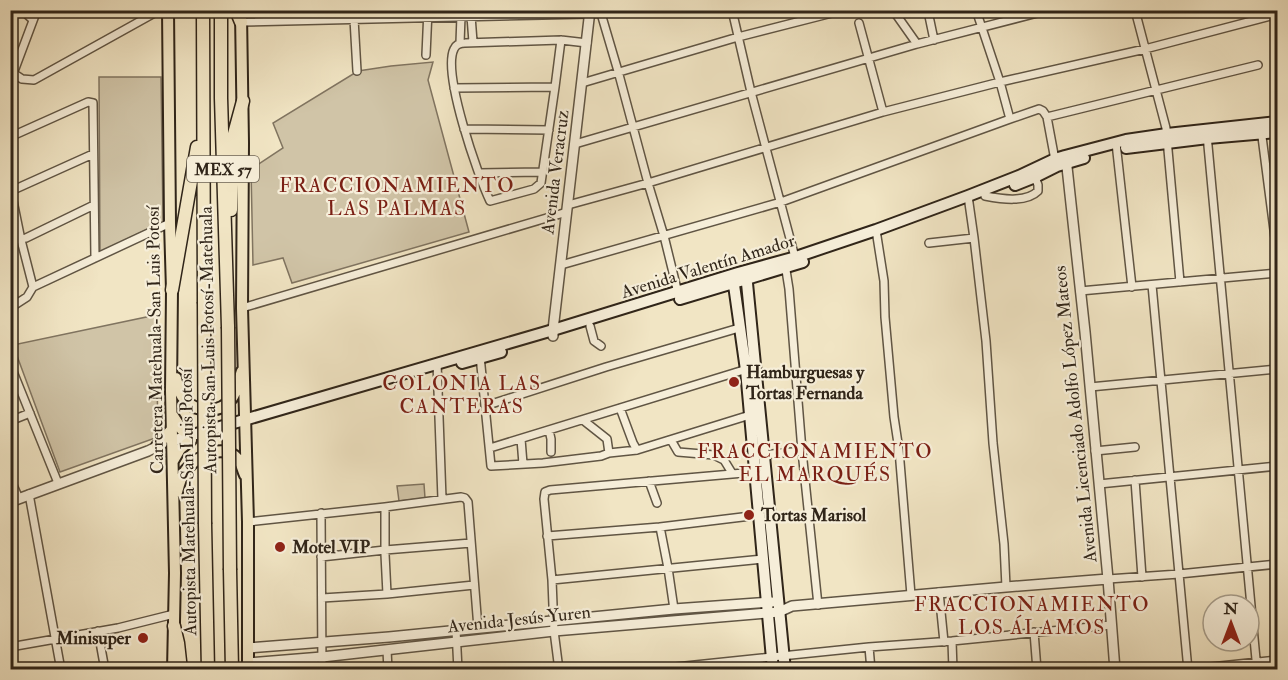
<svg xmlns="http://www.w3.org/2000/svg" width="1288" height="680" font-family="'IM FELL Double Pica',serif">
<rect width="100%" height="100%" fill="#f1e5c4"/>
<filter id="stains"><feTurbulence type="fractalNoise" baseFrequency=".00333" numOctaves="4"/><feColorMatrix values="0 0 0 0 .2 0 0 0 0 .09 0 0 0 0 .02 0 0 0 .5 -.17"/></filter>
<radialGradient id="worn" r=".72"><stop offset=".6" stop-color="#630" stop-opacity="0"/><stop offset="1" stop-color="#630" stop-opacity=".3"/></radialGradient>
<path fill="#d0c4a7" stroke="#807460" stroke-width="1.5" d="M433,62L428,80L469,232L292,283L283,258L253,265L251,169L283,148L273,123L358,71L391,66Z
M99,77H161L163,222L100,252Z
M156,315L158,437L60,472L13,345Z
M424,484L425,498L399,501L397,486Z"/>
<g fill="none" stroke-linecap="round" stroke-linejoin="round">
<g stroke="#605544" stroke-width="10">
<path id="minor" d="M22,10L33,20
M61,10L67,13
M600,10L618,71L648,183L664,236L678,293
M732,10L751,92L796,261
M893,10L917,44
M976,10L1000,82L1010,119
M1135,10L1166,128L1180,282
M471,16L473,42
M929,16L934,40
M354,19L357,71
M241,22L589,14L602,13L611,10
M859,23L883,112
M561,40L555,87L541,183L534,189L490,201C478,176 442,73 454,49C456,44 461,43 465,43L561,40L587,43
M460,43L461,16
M426,55L428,10
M10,71L22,79L34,80L160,10
M10,82L37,10
M582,83L738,37L832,13
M454,88L555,87
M1047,117L1258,65
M464,129L549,130
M1261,129L1278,261
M1207,135L1257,670
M10,137L88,102L93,103L95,258
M1116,143L1132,287
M575,144L917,44L1049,10
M479,173L542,172
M10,186L21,240L33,287
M11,191L93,154
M968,196L974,238L986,341L993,443L1004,544L1006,587
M985,196C1001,199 1026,203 1038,191V185L1035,177
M568,205L648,183L883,112L1000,82L1145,49L1278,14
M876,230L884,281L885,317L894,417L899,450L911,595
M26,238L94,205
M929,243L974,238
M785,264L789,289L802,451L818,605
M561,265L781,202L1010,119L1039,109L1043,111L1047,117L1055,160
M1152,285L1188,670
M1080,291L1278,273
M10,308L27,297L33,287L170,223
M242,308L567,212
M590,326L594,341L601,346
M480,356L491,466L543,463L601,456L609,453L637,450L750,415
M437,363L442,499
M10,364L58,483
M1090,387L1278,369
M485,406L606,367L739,328
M620,408L633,443L637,450
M583,420L607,439L609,453
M10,421L30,413
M549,430L551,439V452
M521,439L523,464
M671,440L678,452L714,455L724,460L732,473
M490,448L747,369
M1095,451L1135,447
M762,455L802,451
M10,478L19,499
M1135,480L1142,577
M649,481L657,503
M1099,484L1278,466
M29,494L61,670
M385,507V554L387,594
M321,513L322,670
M248,522L385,507L461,497L465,498L468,502L478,628
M660,527L668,568L674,609
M547,536L660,527L759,515
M321,557L385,550L471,543
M1108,579L1179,574L1278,564
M552,580L763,559
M939,592L944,642
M322,598L387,594L474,585
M456,630L458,670
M98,631L105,670
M1034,632L1037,670
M952,641L953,670
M10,647L118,628L174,614
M10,647L15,670
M869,647L871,670
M387,650L388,670
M559,670L554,631L552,580L544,499L545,492L550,490L755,472
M647,670L869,647L952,641L1111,625
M1182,670L1278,660"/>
</g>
<g stroke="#605544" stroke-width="12">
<path id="tertiary" d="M1066,158L1085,332L1108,579L1115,670
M553,336V330L590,10
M10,502L148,451L162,444
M248,648L389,637L674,609L772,602
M248,663L322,657L554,631L779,612L792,606L1006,587L1108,579"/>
</g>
<g stroke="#302519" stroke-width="14">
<path id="secondary" d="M1126,148L1208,138L1278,132
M1015,185L1035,177L1057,166L1084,158
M746,273L785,670
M733,278L746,370L773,670
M680,299L803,262
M462,363L501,352
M172,441L553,330L738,273L796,257L876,230L968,196L1019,176L1055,159L1065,156L1126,140L1167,134L1278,122"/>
</g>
<g stroke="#302519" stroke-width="14">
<path id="primary" d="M168,10L170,223L172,290L171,391L175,573L173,670
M241,14L243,143L242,308L248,522V670
M176,378C178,386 179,394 185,400C197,413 221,414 232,398C237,391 239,379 242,371
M173,416L182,430L190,435L191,440L180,449L173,461
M157,446L172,429
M177,492C179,484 181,476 186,470C198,455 227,441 240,462C242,466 243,471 245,475"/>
</g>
<g stroke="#302519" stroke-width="15">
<path id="motorway" d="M203,10L204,302
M221,10V98L228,327
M236,10L241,22
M231,210L234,134L243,101
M172,290L197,147
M205,524L208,670
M230,570L232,670
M174,626L178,643L181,670"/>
</g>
<use href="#minor" stroke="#f6eed9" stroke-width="7"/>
<use href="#tertiary" stroke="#f6eed9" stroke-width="9"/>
<use href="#secondary" stroke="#f6eed9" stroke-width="10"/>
<use href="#primary" stroke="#f1e5c4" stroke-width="10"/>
<use href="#motorway" stroke="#f1e5c4" stroke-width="12"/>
<g stroke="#302519" stroke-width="15" stroke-linecap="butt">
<path id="motorway-bridge" d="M204,302L205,524
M228,327L230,570"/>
</g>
<use href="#motorway-bridge" stroke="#f1e5c4" stroke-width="12"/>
</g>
<g fill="#8f2418" stroke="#f6eed9" stroke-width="2">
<circle cx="734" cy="382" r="6"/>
<circle cx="749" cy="515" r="6"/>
<circle cx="280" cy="547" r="6"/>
<circle cx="143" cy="638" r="6"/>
</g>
<g text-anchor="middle" stroke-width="4.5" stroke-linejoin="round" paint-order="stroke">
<rect fill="#f6eed9" stroke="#6b6153" stroke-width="1.5" x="187" y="156" width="72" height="26" rx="4.5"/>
<g font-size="16" font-weight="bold" fill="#302519">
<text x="223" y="175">MEX 57</text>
</g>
<g font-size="18" fill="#302519" stroke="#f6eed9">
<text transform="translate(555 172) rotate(-83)" y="6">Avenida Veracruz</text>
<text transform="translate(708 266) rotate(-17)" y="6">Avenida Valentín Amador</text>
<text transform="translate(155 340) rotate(-91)" y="6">Carretera Matehuala-San Luis Potosí</text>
<text transform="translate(208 340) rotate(-91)" y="6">Autopista San Luis Potosí-Matehuala</text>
<text transform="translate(1075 414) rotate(-96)" y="6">Avenida Licenciado Adolfo López Mateos</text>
<text transform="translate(188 502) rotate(-91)" y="6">Autopista Matehuala-San Luis Potosí</text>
<text transform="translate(519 619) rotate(-6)" y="6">Avenida Jesús Yuren</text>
</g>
<g font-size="18" font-weight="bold" fill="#302519" stroke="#f6eed9" text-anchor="start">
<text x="746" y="378">Hamburguesas y<tspan x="746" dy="21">Tortas Fernanda</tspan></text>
<text x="761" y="521">Tortas Marisol</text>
<text x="292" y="553">Motel VIP</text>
<text x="131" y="644" text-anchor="end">Minisuper</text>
</g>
<g font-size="20" letter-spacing="1.5" fill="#7a1f14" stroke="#f6eed9">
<text x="397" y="192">FRACCIONAMIENTO<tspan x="397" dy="23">LAS PALMAS</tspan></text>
<text x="462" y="390">COLONIA LAS<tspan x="462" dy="23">CANTERAS</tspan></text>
<text x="815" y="458">FRACCIONAMIENTO<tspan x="815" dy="23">EL MARQUÉS</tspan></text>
<text x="1032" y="611">FRACCIONAMIENTO<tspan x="1032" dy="23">LOS ÁLAMOS</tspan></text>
</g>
</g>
<rect width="1288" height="680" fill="none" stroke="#f1e5c4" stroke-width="36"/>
<rect x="12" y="12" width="1264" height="656" fill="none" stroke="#302519" stroke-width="3"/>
<rect x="18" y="18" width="1252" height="644" fill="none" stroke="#302519" stroke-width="1.5"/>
<g transform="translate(1231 623)"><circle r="28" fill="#f6eed9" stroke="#a79e8c" stroke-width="1.5"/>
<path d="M0-4.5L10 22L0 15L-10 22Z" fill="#8f2418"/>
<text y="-9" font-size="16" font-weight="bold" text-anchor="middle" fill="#302519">N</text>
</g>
<rect width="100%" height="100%" filter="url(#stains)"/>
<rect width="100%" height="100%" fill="url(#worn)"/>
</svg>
